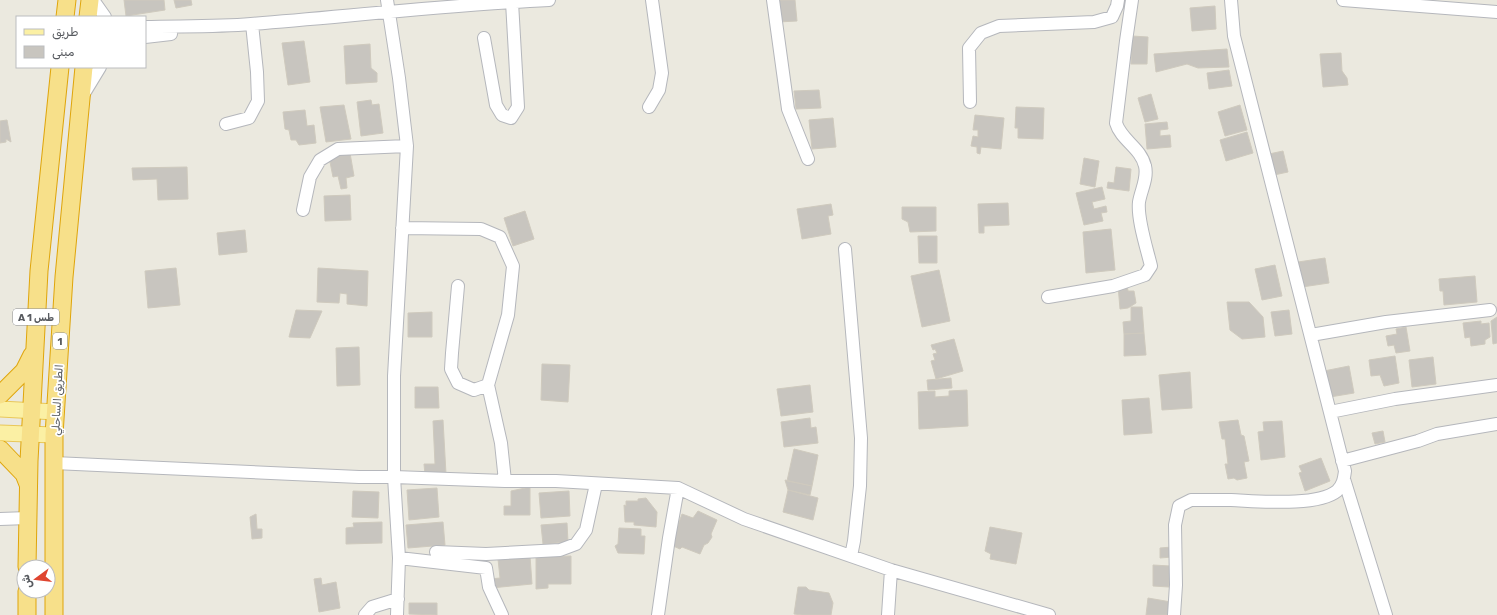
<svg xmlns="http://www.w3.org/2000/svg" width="1497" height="615" font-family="Rubik,'Noto Naskh Arabic',sans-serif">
<rect width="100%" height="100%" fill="#ebe9df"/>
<path fill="#c8c5bf" stroke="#cfcabe" d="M124,0H164L165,10L126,16Z
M174,0H191L192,5L176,8Z
M776,0H795L797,21L778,22Z
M1215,6L1216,29L1192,31L1190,8Z
M1132,36L1148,37L1147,64H1131Z
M304,41L310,82L288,85L282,43Z
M370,44L371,68L377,73V82L346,84L344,46Z
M1227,49L1229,67L1198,68L1187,64L1156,72L1154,54Z
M1341,53L1342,71L1347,78L1348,85L1323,87L1320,54Z
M1229,70L1232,86L1209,89L1207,73Z
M819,90L821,108L796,109L794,91Z
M1151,94L1158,119L1145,122L1138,98Z
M371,100L372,105L379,104L383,133L361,136L357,102Z
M344,105L351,139L326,142L320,107Z
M1240,105L1247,130L1225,136L1218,112Z
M1016,107L1044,108L1043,139L1018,138V128H1015Z
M305,110L307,126L314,125L316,143L299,145L296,140H291L289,130L285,129L283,112Z
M975,115L1004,118L1001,149L981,147L980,154L977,153V147L971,146L973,136L978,137V130H973Z
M833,118L836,147L812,149L809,120Z
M7,120L11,142L6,139V142L0,143V121Z
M1167,122L1168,129L1160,130V136L1170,135L1171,147L1147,149L1145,124Z
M1247,132L1253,153L1226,161L1220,140Z
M1283,151L1288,172L1274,175L1269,154Z
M350,153L354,176L346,178L347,188L341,189L338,176L333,177L329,157Z
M1084,158L1099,161L1095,187L1080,184Z
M187,167L188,199L158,200L157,179L133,180L132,168Z
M1116,167L1131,169L1129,191L1107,188L1108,182L1114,183Z
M1102,187L1105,199L1092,202L1094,209L1106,206L1107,212L1101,213L1103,221L1084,225L1076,193Z
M350,195L351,220L325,221L324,196Z
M1008,203L1009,225L984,226V233H979L978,204Z
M831,204L833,215L828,216L831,234L802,239L797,209Z
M902,207H936V231L910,232L908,222L902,219Z
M525,211L534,239L513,246L504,218Z
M1111,229L1115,270L1086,273L1083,232Z
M245,230L247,252L219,255L217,233Z
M918,236H937V263H919Z
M1325,258L1329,283L1302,287L1298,262Z
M1275,265L1282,296L1262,300L1255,269Z
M176,268L180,305L148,308L145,271Z
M318,268L368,271L367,306L347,304V294L340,293L339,303L317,302Z
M939,270L950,321L922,327L911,276Z
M1475,276L1477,302L1444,305L1443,291H1440L1439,279Z
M1127,284L1128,291H1134L1136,303L1128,308L1120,309L1118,285Z
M1227,302H1249L1263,317L1265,337L1242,339L1230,330Z
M1131,307H1142L1144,333L1124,334L1123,322L1131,321Z
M296,310L322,311L310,338L289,337Z
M1289,310L1292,334L1275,336L1271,312Z
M432,312V337H408V313Z
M1497,317V343L1493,344L1491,321Z
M1481,321V324L1489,323L1490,337L1485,340V344L1471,346L1470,337L1465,338L1463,323Z
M1406,327L1410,351L1396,353L1394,345L1388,346L1386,336L1397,334L1396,329Z
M1144,333L1146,355L1124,356V334Z
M954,339L963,371L936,379L931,361L935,360L933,354L937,353L935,349L933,350L931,345Z
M359,347L360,385L337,386L336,348Z
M1395,356L1399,383L1384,386L1380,375L1371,376L1369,360Z
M1433,357L1436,384L1412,387L1409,360Z
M542,364L570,365L568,402L541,400Z
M1349,366L1354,393L1330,397L1324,371Z
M1190,372L1192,408L1162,410L1159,375Z
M951,378L952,388L928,390L927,380Z
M810,385L813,412L781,416L777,389Z
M415,387H438L439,408H415Z
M967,390L968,426L919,429L918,392L935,391V397L949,396V391Z
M1149,398L1152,433L1124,435L1122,400Z
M810,418L811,428L816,427L818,443L784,447L781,422Z
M443,420L446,474L425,475L424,464H435L433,421Z
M1238,420L1241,435L1244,436L1249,461L1244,462L1247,478L1237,480L1234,478L1228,479L1225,464H1228L1225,439H1222L1219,422Z
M1282,421L1285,457L1261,460L1258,432L1264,431L1263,422Z
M1383,431L1385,442L1375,444L1372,433Z
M794,449L818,455L812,486L787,481Z
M1321,458L1330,481L1305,491L1299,473L1302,472L1299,466Z
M785,480L812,486L810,495L788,490Z
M530,487V515H504V506H511V491Z
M437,488L439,517L409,520L407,490Z
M788,490L818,498L813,520L783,512Z
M353,491L379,492L378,518L352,517Z
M569,491L570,516L541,518L539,493Z
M646,498L657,512L656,527L634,525V522H625L624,505L626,506V501H638V499Z
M698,511L717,520L711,534L712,537L708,543L704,545L700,554L682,547L680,549L671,545L682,514L693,518Z
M256,514L257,529H262V538L252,539L250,517Z
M382,522V543L346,544V528L354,527L353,523Z
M443,522L445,545L408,548L406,525Z
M567,523L568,542L543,544L541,525Z
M990,527L1022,533L1016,564L990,559L991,554L985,551Z
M619,528L641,529V536H645L644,554L618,553L615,546L618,544Z
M1172,547V557L1160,558V548Z
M530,556L532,584L491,588L490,579L500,578L498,559Z
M571,556V584H548V588L536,589V557Z
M1153,565L1170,566L1169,587L1153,586Z
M321,578L322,585L336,582L340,608L319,612L314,579Z
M798,587H806L809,590L829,593L833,603L831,615H802L794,614Z
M1148,598L1171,602L1169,615H1146Z
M409,603H437V615L409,614Z"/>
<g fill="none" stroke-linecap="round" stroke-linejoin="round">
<g stroke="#b5b7bc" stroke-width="14">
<path id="minor" d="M93,0L105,17
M387,0L399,78L407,146L394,376V477L399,558L397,615
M773,0L788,109L808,159
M1343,0L1497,12
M145,27C180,26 216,27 251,24C350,16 450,5 549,0
M145,37L171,34
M484,38L496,105L502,115L511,118L518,107L512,2
M83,95L100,67
M970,102L969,48L981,33L999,26L1094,22L1112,17L1117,6L1118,0
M649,107L659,90L662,73L652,0
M226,124L249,118L258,101L257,72L252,24
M303,210L310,177L320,160L338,149L407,146
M402,228L481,229L500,237L513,266L508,315L488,385L474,390L458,383L451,369L452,353L458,286
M845,249L861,438L860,486L854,541L851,556
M1048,297L1113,286L1145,275L1151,266C1147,249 1137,219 1139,202C1141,190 1148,178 1145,166C1141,148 1121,140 1116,123L1126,41L1132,0
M1311,335L1386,322L1490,310
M488,385L501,443L505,481
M1330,412L1395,399L1497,385
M1342,461L1418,441L1437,434L1497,424
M54,463L359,477H394L505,481H556L678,488L744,519L891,570L1049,615
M1344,479L1386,615
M0,519L28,518
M436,552L486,554L560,550L576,544L586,530L596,484
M399,558L486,568L489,587L502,615
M365,615L372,607L398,599
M658,615L669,538L678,488
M888,615L891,570
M1174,615L1176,585L1175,525L1179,506L1191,500C1205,500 1218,500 1231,500C1258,501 1317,507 1337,491C1343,485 1344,479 1345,471L1234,36L1231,0"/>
</g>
<g stroke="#e9c759" stroke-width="17">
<path id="major" d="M0,409L56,412
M0,433L54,435"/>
</g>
<g stroke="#dfa50b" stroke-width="19">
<path id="highway" d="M65,17L67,0
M88,17L90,0
M0,395L24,371L32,355
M0,449L24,474L28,484
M27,567L29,461L39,271L60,67
M27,615V591
M54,615V435L64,277L84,67"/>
</g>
<use href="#minor" stroke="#fff" stroke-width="12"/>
<use href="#major" stroke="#fbf0a4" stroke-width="15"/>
<use href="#highway" stroke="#f7e08a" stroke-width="17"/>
</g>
<g text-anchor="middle" stroke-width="3.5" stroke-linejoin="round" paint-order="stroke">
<g fill="#fff" stroke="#8a8c90" stroke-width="1">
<rect x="13" y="309" width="46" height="16" rx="3"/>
<rect x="53" y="333" width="14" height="16" rx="3"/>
</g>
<g font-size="10" font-weight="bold" fill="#585b60">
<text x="36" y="321">A 1 طس</text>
<text x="60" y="345">1</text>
</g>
<g font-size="11" fill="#585b60" stroke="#fff">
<text transform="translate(57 400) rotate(-87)" y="4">الطريق الساحلي</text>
</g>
</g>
<rect x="16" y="16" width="130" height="52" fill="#ffffff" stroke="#bcbdbf"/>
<rect x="24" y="29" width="20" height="6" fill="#fbf0a4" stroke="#bcbdbf"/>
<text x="52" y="36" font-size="12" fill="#585b60">طريق</text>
<rect x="24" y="46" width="20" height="12" fill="#c8c5bf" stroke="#bcbdbf"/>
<text x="52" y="56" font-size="12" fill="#585b60">مبنى</text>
<g transform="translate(36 579) rotate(255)"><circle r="19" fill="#ffffff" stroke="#bcbdbf"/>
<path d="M0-3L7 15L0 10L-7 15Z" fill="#df4530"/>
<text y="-6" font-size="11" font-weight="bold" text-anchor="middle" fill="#585b60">ش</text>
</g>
</svg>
